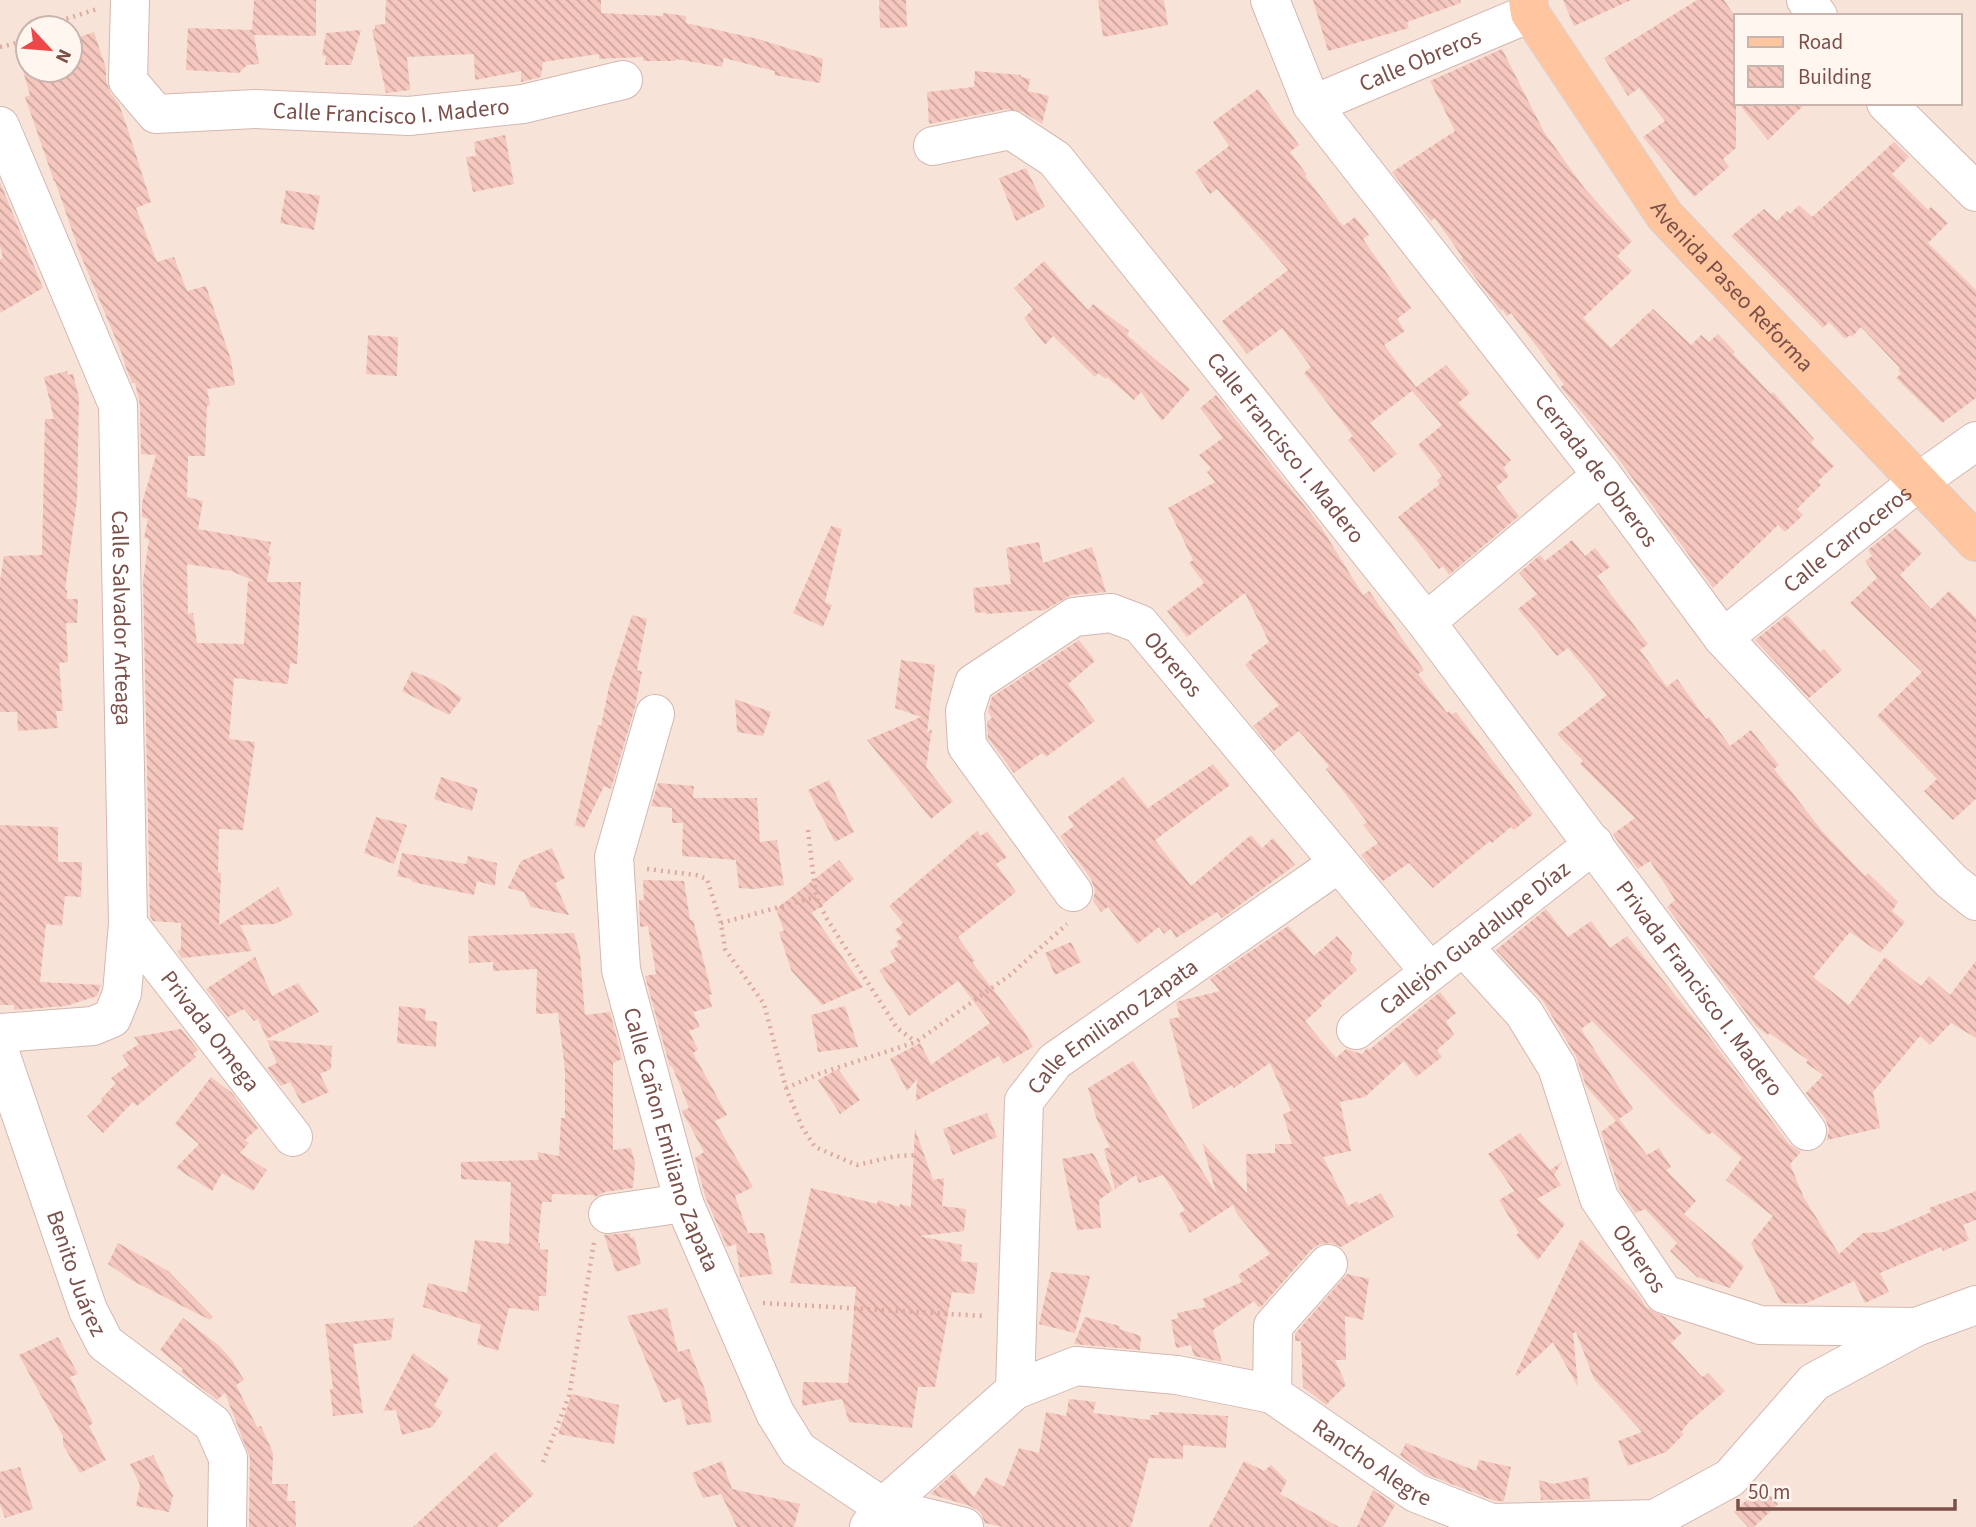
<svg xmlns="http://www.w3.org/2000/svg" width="1976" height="1527" font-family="'Source Sans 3',sans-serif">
<defs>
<pattern id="building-back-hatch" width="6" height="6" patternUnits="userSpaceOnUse" patternTransform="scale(1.75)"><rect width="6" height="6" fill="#f5c7be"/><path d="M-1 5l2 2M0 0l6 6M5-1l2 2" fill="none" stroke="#cba49c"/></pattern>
</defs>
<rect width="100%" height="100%" fill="#fef1e9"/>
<path fill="#f8e3d9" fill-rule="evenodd" d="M0,0H1976V1527H0ZM1736,16H1960V103H1736ZM28,28H70V70H28Z"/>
<path fill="url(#building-back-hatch)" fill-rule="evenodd" d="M254,0H316V36L254,35L259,64L247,65L239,73L186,70L188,28L252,30Z
M386,0H601V13L663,16V13L686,16V23L758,39L823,59L820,83L774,75L775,71L724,58L722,67L676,59V61H643V57L599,59V54L543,62L541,77L521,82V71L475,80L474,54L407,57L410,90L386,93L372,30L375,29V25L385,24Z
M879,0H906L907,27L880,28Z
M1098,0H1164L1168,25L1103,37Z
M1313,0H1460L1461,3L1407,22L1409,28L1328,51Z
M1563,0H1631L1574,26Z
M1697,0H1724L1736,18V148L1723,159L1729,167L1694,197L1643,137L1665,121L1639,88L1628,96L1604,58Z
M361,30L351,65H325L326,56L322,55L326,33Z
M94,32L106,68V81L111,94L119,104L127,127L151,202L136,208L157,262L174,257L187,291L206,286L231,360L235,385L207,389L210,405L207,406L205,456H188L187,497L203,501L198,529L271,542L268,556H271L267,582H301L297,664L290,663L288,684L234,678L229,739L255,742L243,830L219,829L218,872L221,873L219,925L278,887L293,915L275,924L240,925L252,951L182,958L177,951L181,949V923L153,921L150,916L143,581L149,539L144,538L148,519L142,517V503L156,455L141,454L140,405L135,383H132L125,365L122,354L79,251L55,181H54L25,97L30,95L19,57L28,54V70H70V40ZM187,564L231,571L254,581H248L244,644L197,643L193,613L188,614Z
M1502,49L1544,132L1585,189L1632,241L1617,256L1632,271L1583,318L1611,348L1653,309L1691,345L1701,335L1709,342L1718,334L1735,352L1733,354L1771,394L1773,392L1814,439L1811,443L1834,466L1818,481L1821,485L1797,509L1803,515L1785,532L1778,525L1713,588L1606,442L1561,387L1564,384L1556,374L1557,373L1511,313L1507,316L1502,309L1501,311L1461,259L1463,258L1435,218L1431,221L1392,172L1455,131L1430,81Z
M975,71L1021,75V77L1030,79L1028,91L1049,96L1042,124L1023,112L1007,109L929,124L927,92L974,87Z
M1258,89L1299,145L1290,152L1307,175L1305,176L1343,226L1355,217L1369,235L1363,239L1411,308L1397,319L1405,331L1384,345L1416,387L1446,365L1470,393L1458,403L1511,460L1503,468L1509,476L1496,487L1519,516L1449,575L1443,566L1439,569L1398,517L1440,484L1437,480L1442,476L1418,445L1442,425L1412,391L1370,423L1397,454L1374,472L1348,440L1353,436L1304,373L1311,367L1282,328L1247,354L1222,321L1288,270L1217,189L1210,194L1195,172L1229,146L1213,122Z
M1738,103H1806L1768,140Z
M505,135L514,184L473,192L466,157L476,156L474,142Z
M1894,142L1909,157L1892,174L1928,210L1931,207L1948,223L1928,243L1976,290V398L1942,423L1896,378L1901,374L1898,370L1900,368L1861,327L1852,337L1850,335L1845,339L1829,322L1823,328L1731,236L1764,209L1777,221L1787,211L1790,214L1799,205L1812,217Z
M1026,168L1045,207L1016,221L999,178Z
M0,182L43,288L0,313V259L3,258L0,246Z
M286,190L320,196L314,230L280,223Z
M1044,261L1088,310L1093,304L1129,331L1127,335L1190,389L1162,421L1141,392L1134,400L1107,377L1106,379L1098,373L1095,377L1053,336L1045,345L1024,318L1033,309L1014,288Z
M368,335L398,337L397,376L366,374Z
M67,371L68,375L73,374L79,397L77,499L65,590H67V599H78L77,623H66L68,662L59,663L63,711H56L58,728L18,731L17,712H0V582L4,556L42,555L45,419H54L44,377Z
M1216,395L1319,524L1363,595L1369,591L1424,670L1418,674L1447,713L1449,711L1452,714L1456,712L1533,814L1514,830L1511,827L1492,843L1490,841L1433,888L1409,863L1383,881L1361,855L1378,843L1363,825L1367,822L1326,769L1329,766L1299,731L1274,751L1253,726L1279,705L1245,665L1253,658L1251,655L1269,642L1245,593L1187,637L1167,611L1204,583L1189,563L1193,560L1168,508L1215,482L1207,472L1211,468L1199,455L1223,438L1200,408Z
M831,526L842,529L825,602L832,605L823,627L793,613Z
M1896,528L1922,553L1900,575L1931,609L1949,591L1976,618V799L1953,820L1924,791L1937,779L1877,716L1922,672L1850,603L1877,578L1865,561L1872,556L1868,550Z
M1572,540L1585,556L1595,548L1610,567L1597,576L1648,644L1640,650L1667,687L1677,679L1706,719L1709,717L1730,746L1751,730L1779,765L1774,769L1822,831L1865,876L1868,873L1898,902L1892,911L1905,922L1880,953L1850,932L1813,977L1849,1005L1885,957L1921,986L1929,976L1950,995L1976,961V1038L1951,1023L1930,1045L1920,1036L1873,1092L1880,1128L1827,1140L1829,1129L1825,1118L1806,1093L1823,1075L1806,1063L1808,1060L1769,1033L1768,1035L1757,1027L1667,907L1675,900L1650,861L1638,869L1614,836L1613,834L1635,818L1580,764L1583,761L1557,734L1607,695L1568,648L1557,656L1518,609L1537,594L1519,573L1540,555L1545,561Z
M1039,542L1043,563L1092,547L1106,592L1071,595L1045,610L986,614L985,612L975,613L973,588L1011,584L1006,548Z
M632,615L647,619L637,670L642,672L635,707L611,789L604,786L584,828L575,825L598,725L601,726L609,687Z
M1787,615L1820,652L1824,649L1842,670L1809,698L1755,640Z
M1079,640L1095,661L1068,684L1095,721L1046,757L1042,753L1014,773L988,738L987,721L992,718L988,712L992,697Z
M901,660L935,665L927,733L932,729L926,767L953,801L931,819L867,740L921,717L895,708Z
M412,671L437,681L462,698L449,715L402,691Z
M735,699L771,712L763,736L737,732Z
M1213,764L1230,785L1155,840L1191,886L1251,835L1262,848L1273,838L1295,865L1222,918L1217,912L1176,938L1171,929L1164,934L1159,927L1137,944L1108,907L1101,912L1093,901L1095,890L1091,879L1060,836L1074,826L1068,817L1123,777L1148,808Z
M441,777L478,789L472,811L434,799Z
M829,780L854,832L835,842L808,790Z
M658,783L694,786L693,798H757L760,842L777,840L784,885L754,889L739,888L736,860L682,856L683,823H672V808L651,806Z
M376,817L407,825L394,864L364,853Z
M0,825L58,827V862H82L81,897L65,896L62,926L46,924L40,982L101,985L97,996L66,1006L14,1010V1005H0Z
M977,831L981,836L987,831L1007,857L996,864L1016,892L958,937L975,961L972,962L1021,1026L1033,1047L1003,1064L999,1056L916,1101L917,1079L907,1091L890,1059L920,1043L931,1064L928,1067L990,1023L958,981L909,1016L879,970L896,961L890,951L898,946L896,942L902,938L895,930L903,923L889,906Z
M552,848L565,878L555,883L569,915L531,907L524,892L508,888L521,861Z
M402,853L466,864L468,856L497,863L495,886L477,881L474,895L412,882L411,879L397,876Z
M839,860L854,879L812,913L863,987L822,1005L791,970L779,932L784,931L776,909Z
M643,880L684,881L690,920H693L712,994L709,995L712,1007L693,1012L700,1027L689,1031L698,1050L693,1053L727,1115L715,1121L753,1187L735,1196L748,1233H764L773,1274L740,1277L736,1244L727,1247L705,1196L695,1158L704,1152L682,1111L689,1108L672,1066L670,1067L645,976L656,974L648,926L640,927L639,900H644Z
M1546,909L1568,937L1591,921L1610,948L1627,936L1707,1034L1789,1144L1801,1152L1790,1164L1804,1198L1839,1254L1863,1233L1884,1232L1931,1212L1929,1208L1976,1191V1220L1963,1225L1969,1240L1943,1251L1941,1247L1880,1273L1889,1292L1865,1303L1854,1281L1805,1304L1781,1303L1751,1243L1773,1216L1726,1180L1742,1158L1712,1132L1708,1135L1677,1107L1592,1021L1581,1029L1633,1109L1619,1119L1647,1155L1659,1148L1671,1167L1666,1170L1696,1201L1684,1214L1744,1266L1730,1288L1697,1277L1670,1251L1677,1243L1645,1209L1635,1213L1619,1188L1601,1132L1616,1121L1586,1086L1576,1056L1543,1001L1496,950Z
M1288,926L1314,956L1337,936L1352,953L1350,962L1357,970L1320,1003L1322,1006L1305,1021L1336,1058L1346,1049L1362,1054L1367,1048L1369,1050L1440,992L1456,1013L1446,1021L1454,1035L1437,1050L1442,1057L1416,1077L1404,1061L1365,1097L1340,1102L1351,1151L1323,1157L1348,1206L1357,1201L1359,1204L1381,1193L1394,1217L1341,1247L1332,1243L1320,1244L1312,1249L1261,1307H1258L1254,1301L1213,1330L1222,1362L1194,1356L1191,1345L1176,1348L1171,1320L1179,1318L1177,1313L1206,1307L1203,1299L1242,1282L1238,1275L1270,1254L1237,1214L1233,1205L1190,1233L1179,1214L1185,1210L1163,1175L1139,1183L1136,1175L1115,1189L1104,1149L1110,1147L1097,1120L1088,1088L1133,1061L1216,1193L1202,1142L1247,1193L1246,1154L1275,1153V1144H1292L1283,1114L1291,1111L1270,1063L1234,1088L1232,1085L1193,1109L1169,1019L1180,1017L1176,1003L1179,1001L1220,991L1210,979Z
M574,933L580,955L585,1015L610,1012L622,1059L613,1063V1150L631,1148L635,1163L633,1188L605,1192L595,1197L594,1195L552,1194V1202H542L538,1243H540V1249L548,1250L546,1296H539V1311L509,1308L498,1351L477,1344L481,1325L423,1307L428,1283L467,1293L475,1240L509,1244L511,1182L461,1179V1162L539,1160L537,1152L559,1156L561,1118H565V1070L558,1013L536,1014L537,969L493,971V962L469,963L468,936Z
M1071,942L1081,962L1055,975L1045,953Z
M255,957L272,996L298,983L319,1012L267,1039L258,1019L254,1021L244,1009L228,1017L206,989Z
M399,1006L426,1009L425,1020L437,1022L436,1047L397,1043Z
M845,1006L858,1047L818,1052L811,1015Z
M181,1029L198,1050L193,1054L196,1057L137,1106L133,1102L103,1133L87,1116L103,1100L101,1099L116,1083L111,1078L129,1065L122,1055L139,1044L134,1037Z
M267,1040L332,1046L331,1069L320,1074L329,1092L302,1104L290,1082L281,1086L267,1068L277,1063Z
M838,1069L860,1100L840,1114L818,1080Z
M211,1077L232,1093L258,1128L245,1140L249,1143L240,1153L267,1170L253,1191L222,1173L212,1191L176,1168L199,1144L175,1124Z
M987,1113L997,1137L953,1155L943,1129Z
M915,1129L933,1180L944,1178L942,1206L966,1209L964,1231L919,1236L962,1245L961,1261L978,1263L974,1294L952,1292L935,1387H918L912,1428L849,1422L842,1399L802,1406L803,1382L848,1383L856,1287L790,1283L811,1188L877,1204L878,1200L899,1207L900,1204L911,1207Z
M1520,1133L1550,1170L1562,1162L1554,1175L1561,1185L1537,1199L1565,1224L1538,1260L1516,1235L1519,1233L1499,1200L1514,1191L1488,1154Z
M1093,1153L1113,1190L1099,1200L1101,1228L1077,1230L1062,1159Z
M630,1233V1238L634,1237L641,1264L616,1272L604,1235Z
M1581,1239L1637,1293L1646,1307L1665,1317L1682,1333L1671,1343L1702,1377L1708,1373L1725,1391L1689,1422L1681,1432L1684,1434L1666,1452L1628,1466L1618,1441L1642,1432L1594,1379L1576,1332L1573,1333L1578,1387L1553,1342L1517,1376L1515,1375Z
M118,1243L168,1271L213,1317L210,1320L133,1281L108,1264Z
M1051,1272L1090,1276L1075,1333L1039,1324Z
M1347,1274L1369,1279L1363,1320L1345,1316L1346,1360H1335L1346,1385L1326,1405L1303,1387L1301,1341H1295V1334Z
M667,1308L678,1352L689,1349L705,1390L712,1422L687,1425L680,1398L664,1403L627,1316Z
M1085,1317L1120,1326L1119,1329L1141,1336L1140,1350L1074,1344Z
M183,1318L218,1345L232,1360L244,1380L236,1385L257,1427L261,1426L273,1453L272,1484H288L287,1501H295L296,1527H249L250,1458L225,1393L217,1400L181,1372L183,1369L160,1350Z
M394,1318L391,1340L353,1344L363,1413L333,1416L330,1389H333L325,1324Z
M58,1337L78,1374L70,1377L93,1423L89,1426L106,1460L80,1473L63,1445V1436L19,1355Z
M413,1353L449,1379L434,1406L443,1412L432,1427L402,1435L396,1410L383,1411Z
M572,1394L619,1405L614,1444L558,1434Z
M1069,1399L1096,1402L1093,1413L1150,1420V1415H1159V1412L1228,1416L1226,1448L1183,1445V1459L1149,1458L1131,1527H1004L985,1523L980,1512L970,1506L930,1494L954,1473L974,1497L986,1477L1004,1487L1019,1448L1039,1453L1046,1412L1066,1416Z
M1406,1443L1476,1471L1479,1460L1511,1467L1504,1501H1495L1426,1474L1400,1455Z
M495,1452L534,1494L497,1527H413Z
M153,1455L173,1496L169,1512L136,1506L140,1485L130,1464Z
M722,1461L732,1489L800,1504L794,1527H737L721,1494L703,1498L692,1473Z
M1244,1461L1264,1471L1271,1465L1287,1481L1280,1494L1339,1527H1209Z
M20,1467L33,1509L5,1518L0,1504V1472Z
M1588,1477L1590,1499L1541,1500L1539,1480L1553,1484Z
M1761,1486L1778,1504L1754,1527H1748L1734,1512Z
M1373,1490L1395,1505L1383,1527H1357Z"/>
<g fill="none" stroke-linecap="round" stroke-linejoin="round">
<g stroke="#d4b7b0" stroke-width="40">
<g id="minor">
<path id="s1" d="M130,0L128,81L156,114L255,109L409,116L523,104L623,80"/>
<path id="s2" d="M1270,0L1312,105L1602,475L1723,638L1951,881L1976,901"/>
<path d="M1806,0L1818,16"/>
<path d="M1886,103L1976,192"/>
<path id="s3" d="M1312,105L1530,13"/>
<path id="s4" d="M0,126L118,405L128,924L122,993L112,1018L93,1026L0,1033"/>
<path id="s5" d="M933,146L1011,130L1055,159L1426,622L1807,1131"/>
<path d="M1426,622L1602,475"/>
<path id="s6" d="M1723,638L1918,482L1976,441"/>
<path id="s7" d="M655,714L614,857L621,970L684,1203L775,1413L798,1450L883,1507L964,1527"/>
<path id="s8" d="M1073,892L967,746L965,711L974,683L1074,617L1111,613L1140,624L1430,972"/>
<path id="s9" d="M128,924L293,1137"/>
<path id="s10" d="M1463,946L1524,1013L1557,1067L1599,1198L1664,1294L1760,1325L1916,1327L1976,1305"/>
<path id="s11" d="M1356,1030L1594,844"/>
<path id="s12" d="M0,1053L88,1310L105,1343L213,1424L228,1458L227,1527"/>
<path d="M608,1214L684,1203"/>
<path id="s13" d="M1015,1390L1024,1101L1055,1061L1339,863"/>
<path d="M1272,1394L1273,1326L1328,1264"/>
<path id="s14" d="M869,1527L883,1507L1015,1390L1076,1366L1177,1375L1272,1394L1416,1493L1491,1523L1655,1519L1730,1478L1814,1382L1916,1327"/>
</g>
</g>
<g stroke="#dacecc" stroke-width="40">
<g id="major">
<path id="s15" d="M1528,0L1530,13L1665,216L1976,542"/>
</g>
</g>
<path stroke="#dbaaa1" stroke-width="4.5" stroke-dasharray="2 5" stroke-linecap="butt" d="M56,28L66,19L97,9
M0,47L28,40
M808,830L816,897L827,919L897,1028L916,1042
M647,869L696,875L707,879L721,923L725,949L764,1004L786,1088L802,1127L815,1147L857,1165L896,1156L917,1155
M721,923L816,897
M786,1088L821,1073L916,1042L1010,975L1067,924
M763,1303L985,1316
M543,1462L569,1396L594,1242"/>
<use href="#minor" stroke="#fff" stroke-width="38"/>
<use href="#major" stroke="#ffc59e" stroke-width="38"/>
</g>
<g text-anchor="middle" stroke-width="5" stroke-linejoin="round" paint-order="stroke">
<g font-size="23" fill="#7b504a" stroke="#fff6f0">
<text dy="8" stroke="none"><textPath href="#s3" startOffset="117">Calle Obreros</textPath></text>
<text dy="8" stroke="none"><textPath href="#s1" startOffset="360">Calle Francisco I. Madero</textPath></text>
<text dy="8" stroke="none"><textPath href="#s15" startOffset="354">Avenida Paseo Reforma</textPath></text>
<text dy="8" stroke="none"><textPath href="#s5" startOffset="502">Calle Francisco I. Madero</textPath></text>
<text dy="8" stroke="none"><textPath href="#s2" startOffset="576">Cerrada de Obreros</textPath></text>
<text dy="8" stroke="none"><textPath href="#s6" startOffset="159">Calle Carroceros</textPath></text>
<text dy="8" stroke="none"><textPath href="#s4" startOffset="516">Calle Salvador Arteaga</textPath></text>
<text dy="8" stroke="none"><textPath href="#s8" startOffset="485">Obreros</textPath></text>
<text dy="8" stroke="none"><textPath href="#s11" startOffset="150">Callejón Guadalupe Díaz</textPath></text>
<text dy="8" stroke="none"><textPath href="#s5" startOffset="1183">Privada Francisco I. Madero</textPath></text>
<text dy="8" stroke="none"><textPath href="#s13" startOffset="406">Calle Emiliano Zapata</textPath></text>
<text dy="8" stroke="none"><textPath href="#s9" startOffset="135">Privada Omega</textPath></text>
<text dy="8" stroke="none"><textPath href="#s7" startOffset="439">Calle Cañon Emiliano Zapata</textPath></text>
<text dy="8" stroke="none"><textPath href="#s10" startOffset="364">Obreros</textPath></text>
<text dy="8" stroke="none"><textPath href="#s12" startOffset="233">Benito Juárez</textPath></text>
<text dy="8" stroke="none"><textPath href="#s14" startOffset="586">Rancho Alegre</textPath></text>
</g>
</g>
<rect x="1734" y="14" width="228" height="91" fill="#fff6f0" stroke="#cab4ae" stroke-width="2"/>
<rect x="1748" y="37" width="35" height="10" fill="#ffc59e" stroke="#cab4ae" stroke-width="2"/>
<text x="1798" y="49" font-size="21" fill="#7b504a">Road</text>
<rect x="1748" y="66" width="35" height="21" fill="url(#building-back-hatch)" stroke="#cab4ae" stroke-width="2"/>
<text x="1798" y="84" font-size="21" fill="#7b504a">Building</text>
<g transform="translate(49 49) rotate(116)"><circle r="33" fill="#fff6f0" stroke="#cab4ae" stroke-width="2"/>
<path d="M0-5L12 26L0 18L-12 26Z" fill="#ee4749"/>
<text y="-10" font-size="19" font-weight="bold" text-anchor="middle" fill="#7b504a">N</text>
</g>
<path d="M1738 1499v10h217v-10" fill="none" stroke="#7b504a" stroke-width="3.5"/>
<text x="1748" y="1499" font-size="21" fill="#7b504a" stroke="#fff6f0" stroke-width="5" paint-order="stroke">50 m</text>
</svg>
